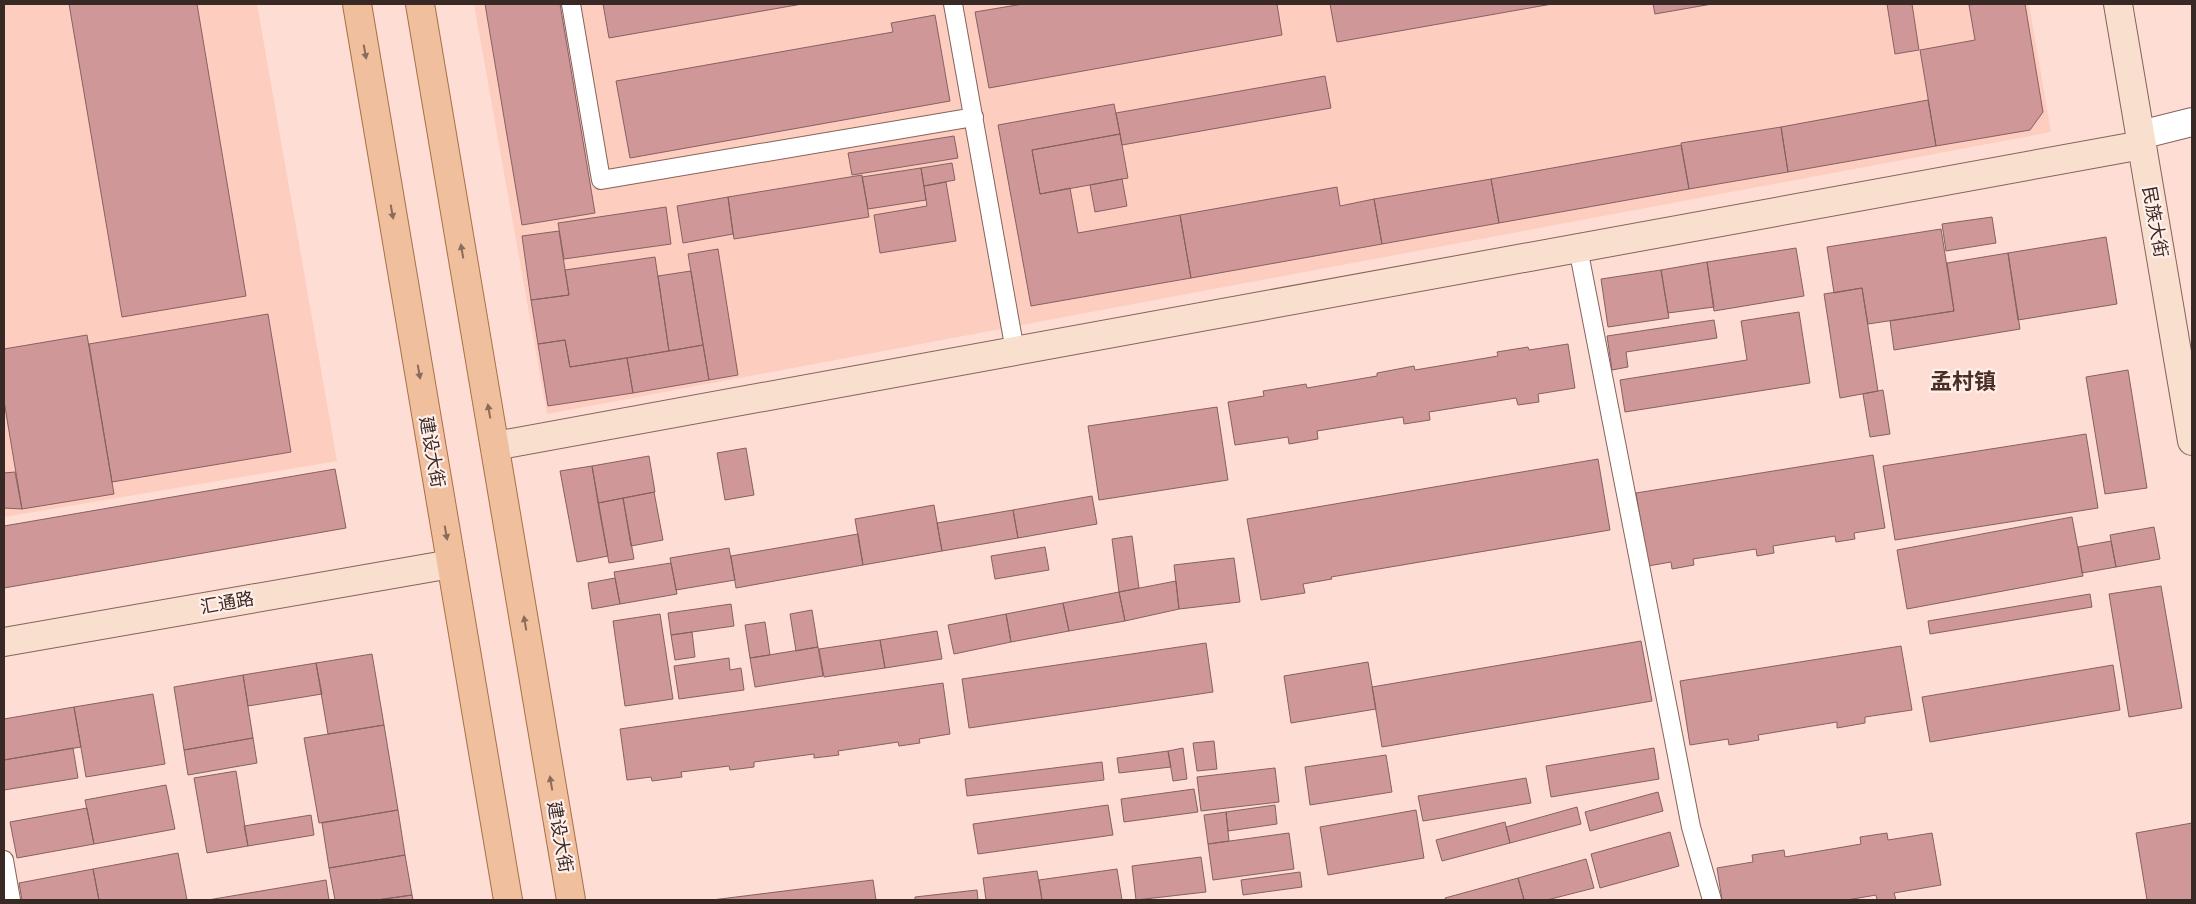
<svg xmlns="http://www.w3.org/2000/svg" width="2196" height="904" font-family="Manrope,'Noto Sans SC',sans-serif">
<rect width="100%" height="100%" fill="#fdddd4"/>
<path fill="#fdcdc0" d="M4,4H257L337,461L4,517Z
M474,4H2029L2051,132L547,414Z"/>
<path fill="#cf9798" stroke="#866162" d="M69,4H197L246,296L122,317Z
M485,4H560L595,213L522,225Z
M603,4H802L609,38Z
M1023,4H1277L1282,35L989,88L975,12Z
M1330,4H1552L1337,42Z
M1653,4H1712L1655,14Z
M1887,4H1912L1919,50L1895,54Z
M1975,4H2025L2043,112L2030,130L1936,146L1920,50L1975,40L1969,5Z
M935,15L950,101L630,158L616,81L893,32L891,23Z
M1325,76L1331,108L1122,145L1116,113Z
M1928,100L1936,146L1788,172L1781,127Z
M1114,104L1120,134L1032,150L1040,194L1070,188L1078,233L1180,215L1191,278L1031,306L998,125Z
M1781,127L1788,172L1689,189L1681,143Z
M1120,134L1128,178L1040,194L1032,150Z
M954,136L958,158L852,175L848,153Z
M1681,145L1689,189L1499,223L1491,179Z
M952,163L955,180L924,186L921,168Z
M921,168L926,200L868,209L862,177Z
M862,175L869,217L734,239L728,197Z
M1122,179L1127,206L1095,212L1090,185Z
M1491,179L1499,223L1382,244L1374,199Z
M946,182L956,241L880,253L874,215L927,206L924,186Z
M1337,187L1340,206L1374,199L1382,244L1191,278L1180,215Z
M728,197L733,234L683,243L677,206Z
M666,207L671,244L564,259L558,223Z
M1992,217L1996,243L1946,251L1942,224Z
M1941,229L1954,311L1868,324L1862,288L1834,293L1827,247Z
M559,231L569,295L531,300L522,236Z
M2106,237L2117,304L2018,320L2008,253Z
M1796,248L1804,296L1714,311L1707,262Z
M718,249L738,375L709,380L688,254Z
M2008,253L2020,329L1894,350L1890,321L1954,311L1947,263Z
M655,257L669,351L570,367L565,340L538,344L531,300L569,295L565,270Z
M1707,262L1714,307L1668,313L1661,270Z
M1661,270L1669,318L1608,327L1601,279Z
M691,271L703,345L669,351L658,276Z
M1862,288L1878,391L1840,398L1824,294Z
M1799,312L1810,383L1625,412L1620,380L1747,360L1741,321Z
M268,314L291,452L112,482L89,344Z
M1714,320L1717,338L1626,352L1628,367L1612,370L1607,336Z
M87,335L114,494L22,509L4,401V349Z
M565,340L570,367L627,358L633,393L548,406L538,344Z
M1568,344L1575,388L1538,394L1539,402L1518,405L1516,398L1429,412L1430,420L1404,424L1403,417L1317,431L1318,439L1289,444L1288,437L1235,445L1228,402L1264,396L1263,391L1306,384L1307,388L1377,376V373L1414,366L1415,370L1498,356L1497,352L1528,347L1529,350Z
M703,345L709,380L633,393L627,358Z
M2128,370L2147,488L2105,494L2086,377Z
M1883,390L1890,434L1870,437L1863,394Z
M1217,407L1228,480L1099,500L1088,426Z
M2086,434L2098,508L1895,540L1883,466Z
M746,448L754,495L725,500L717,453Z
M1873,455L1885,528L1854,533L1855,539L1836,542L1835,536L1773,546L1774,553L1757,556L1756,549L1693,559L1694,565L1672,569L1671,562L1648,566L1636,493Z
M649,456L655,492L598,503L592,466Z
M1598,459L1610,530L1331,577L1332,579L1303,584L1305,593L1261,600L1247,519Z
M592,466L608,556L577,562L560,471Z
M335,469L346,528L4,588V526Z
M15,472L22,509L4,508V473Z
M654,492L663,540L631,546L623,498Z
M1092,496L1097,524L1018,538L1013,510Z
M623,498L634,559L609,563L598,503Z
M934,505L942,551L863,565L855,519Z
M1013,510L1018,538L942,551L937,523Z
M2072,517L2083,576L1907,609L1897,550Z
M2154,527L2160,559L2116,567L2110,535Z
M858,534L863,565L736,588L731,556Z
M1132,536L1139,588L1119,592L1112,539Z
M2111,541L2116,567L2082,573L2078,547Z
M1045,547L1049,570L995,579L991,556Z
M729,548L735,580L676,590L670,558Z
M1234,558L1240,602L1179,609L1174,565Z
M671,563L677,594L620,604L614,572Z
M615,578L620,604L592,609L588,583Z
M1176,581L1179,609L1125,621L1119,592Z
M2161,586L2182,708L2129,717L2109,594Z
M1119,592L1125,621L1069,631L1063,603Z
M2090,594L2092,607L1930,634L1928,621Z
M1063,603L1069,631L1011,642L1006,614Z
M731,604L734,626L671,635L668,613Z
M812,610L818,647L796,651L790,614Z
M660,614L673,699L625,706L613,621Z
M1006,614L1011,642L954,654L948,625Z
M765,622L770,655L750,658L745,625Z
M937,631L942,659L885,668L880,640Z
M692,632L695,657L675,660L671,635Z
M880,640L885,668L824,677L819,649Z
M1641,641L1652,701L1382,747L1372,687Z
M1206,643L1213,692L969,728L962,679Z
M1901,646L1912,710L1865,717V723L1837,728V722L1758,735L1759,740L1729,745L1728,739L1690,745L1680,681Z
M818,647L823,676L755,687L750,658Z
M372,654L384,725L328,734L316,663Z
M729,658L730,670L741,668L744,690L679,699L674,666Z
M1368,662L1376,709L1291,723L1284,676Z
M316,663L322,694L248,706L243,675Z
M2113,665L2120,710L1930,742L1922,697Z
M243,675L253,738L184,750L174,687Z
M943,683L950,734L919,739L920,743L899,746L898,742L838,751L839,755L814,758V754L754,762V767L730,770L729,766L681,772L682,777L652,781L651,777L627,780L620,729Z
M153,694L165,764L86,777L74,707Z
M74,707L81,747L4,760V719Z
M384,725L398,810L319,823L304,738Z
M253,738L257,763L188,775L184,750Z
M1214,741L1217,769L1197,771L1193,743Z
M73,748L78,778L4,790V760Z
M1183,748L1187,779L1173,781L1168,751Z
M1654,748L1659,779L1551,797L1546,766Z
M1168,751L1171,767L1119,773L1117,758Z
M1386,755L1392,792L1310,805L1305,767Z
M1102,762L1104,780L967,796L965,779Z
M1275,768L1279,802L1201,811L1197,777Z
M236,771L248,846L207,853L194,778Z
M1526,778L1531,803L1423,821L1418,796Z
M166,785L175,829L94,844L85,800Z
M1194,789L1198,812L1124,822L1121,799Z
M1658,792L1663,811L1590,831L1585,812Z
M1108,805L1113,835L978,854L973,824Z
M1275,805L1277,824L1228,831L1226,812Z
M1577,807L1581,824L1510,843L1506,827Z
M87,808L94,844L17,858L10,822Z
M398,810L405,855L329,868L322,823Z
M1416,810L1424,858L1328,875L1320,827Z
M1226,812L1229,841L1208,844L1204,815Z
M311,815L314,835L248,846L244,826Z
M1505,822L1510,843L1442,861L1436,840Z
M2192,823V900H2147L2136,833Z
M1670,832L1679,866L1600,888L1591,854Z
M1289,833L1294,869L1213,880L1208,844Z
M1887,833L1888,840L1932,833L1941,885L1894,893L1896,900H1877L1876,895L1847,900H1722L1717,868L1753,862L1752,855L1784,850L1785,857L1861,844L1860,837Z
M178,853L187,900H99L93,869Z
M405,855L412,895L377,900H335L329,868Z
M1201,857L1206,892L1136,900L1132,866Z
M1586,859L1594,888L1547,900H1524L1518,878Z
M93,869L99,900H22L19,883Z
M1117,869L1122,900H1042L1039,880Z
M1037,871L1042,900H986L983,878Z
M1300,872L1302,887L1243,895L1241,880Z
M1518,878L1524,900H1446L1445,898Z
M326,880L329,900H208Z
M873,880L876,900H712Z
M977,890L978,900H915V897Z
M412,895L413,900H377Z"/>
<g fill="none" stroke-linecap="round" stroke-linejoin="round">
<g stroke="#86635a" stroke-width="20">
<path id="lane" d="M571,4L601,180L974,117
M953,4L1015,351
M1578,248L1691,827L1712,900
M4,860L11,900"/>
</g>
<g stroke="#86635a" stroke-width="30">
<path id="street" d="M2140,135L2192,122"/>
</g>
<g stroke="#86635a" stroke-width="30">
<path id="secondary" d="M2118,4L2192,441
M495,446L2142,145
M4,642L451,564"/>
</g>
<g stroke="#a96f48" stroke-width="30">
<path id="primary" d="M357,4L508,900
M420,4L571,900"/>
</g>
<use href="#lane" stroke="#fff" stroke-width="18"/>
<use href="#street" stroke="#fff" stroke-width="28"/>
<use href="#secondary" stroke="#f8dfce" stroke-width="28"/>
<use href="#primary" stroke="#f0bf9d" stroke-width="28"/>
</g>
<defs><path id="oneway-solid" d="M-6-.8H1V-3.2L6.5 0L1 3.2V.8H-6Z" transform="scale(1.25)"/></defs>
<g fill="#8b6c5b">
<use href="#oneway-solid" transform="translate(365 52) rotate(80)"/>
<use href="#oneway-solid" transform="translate(392 212) rotate(80)"/>
<use href="#oneway-solid" transform="translate(462 251) rotate(-100)"/>
<use href="#oneway-solid" transform="translate(419 372) rotate(80)"/>
<use href="#oneway-solid" transform="translate(489 411) rotate(-100)"/>
<use href="#oneway-solid" transform="translate(446 533) rotate(80)"/>
<use href="#oneway-solid" transform="translate(525 623) rotate(-100)"/>
<use href="#oneway-solid" transform="translate(551 783) rotate(-100)"/>
</g>
<g text-anchor="middle" stroke-width="4.5" stroke-linejoin="round" paint-order="stroke">
<g font-size="18" fill="#382925" stroke="#ffeee9">
<text transform="translate(2155 222) rotate(80)" y="6">民族大街</text>
<text transform="translate(432 452) rotate(80)" y="6">建设大街</text>
<text transform="translate(227 603) rotate(-10)" y="6">汇通路</text>
<text transform="translate(560 837) rotate(80)" y="6">建设大街</text>
</g>
<g font-size="22" font-weight="bold" fill="#4c2e25" stroke="#ffeee9">
<text x="1963" y="389">孟村镇</text>
</g>
</g>
<rect width="2196" height="904" fill="none" stroke="#382925" stroke-width="10"/>
</svg>
